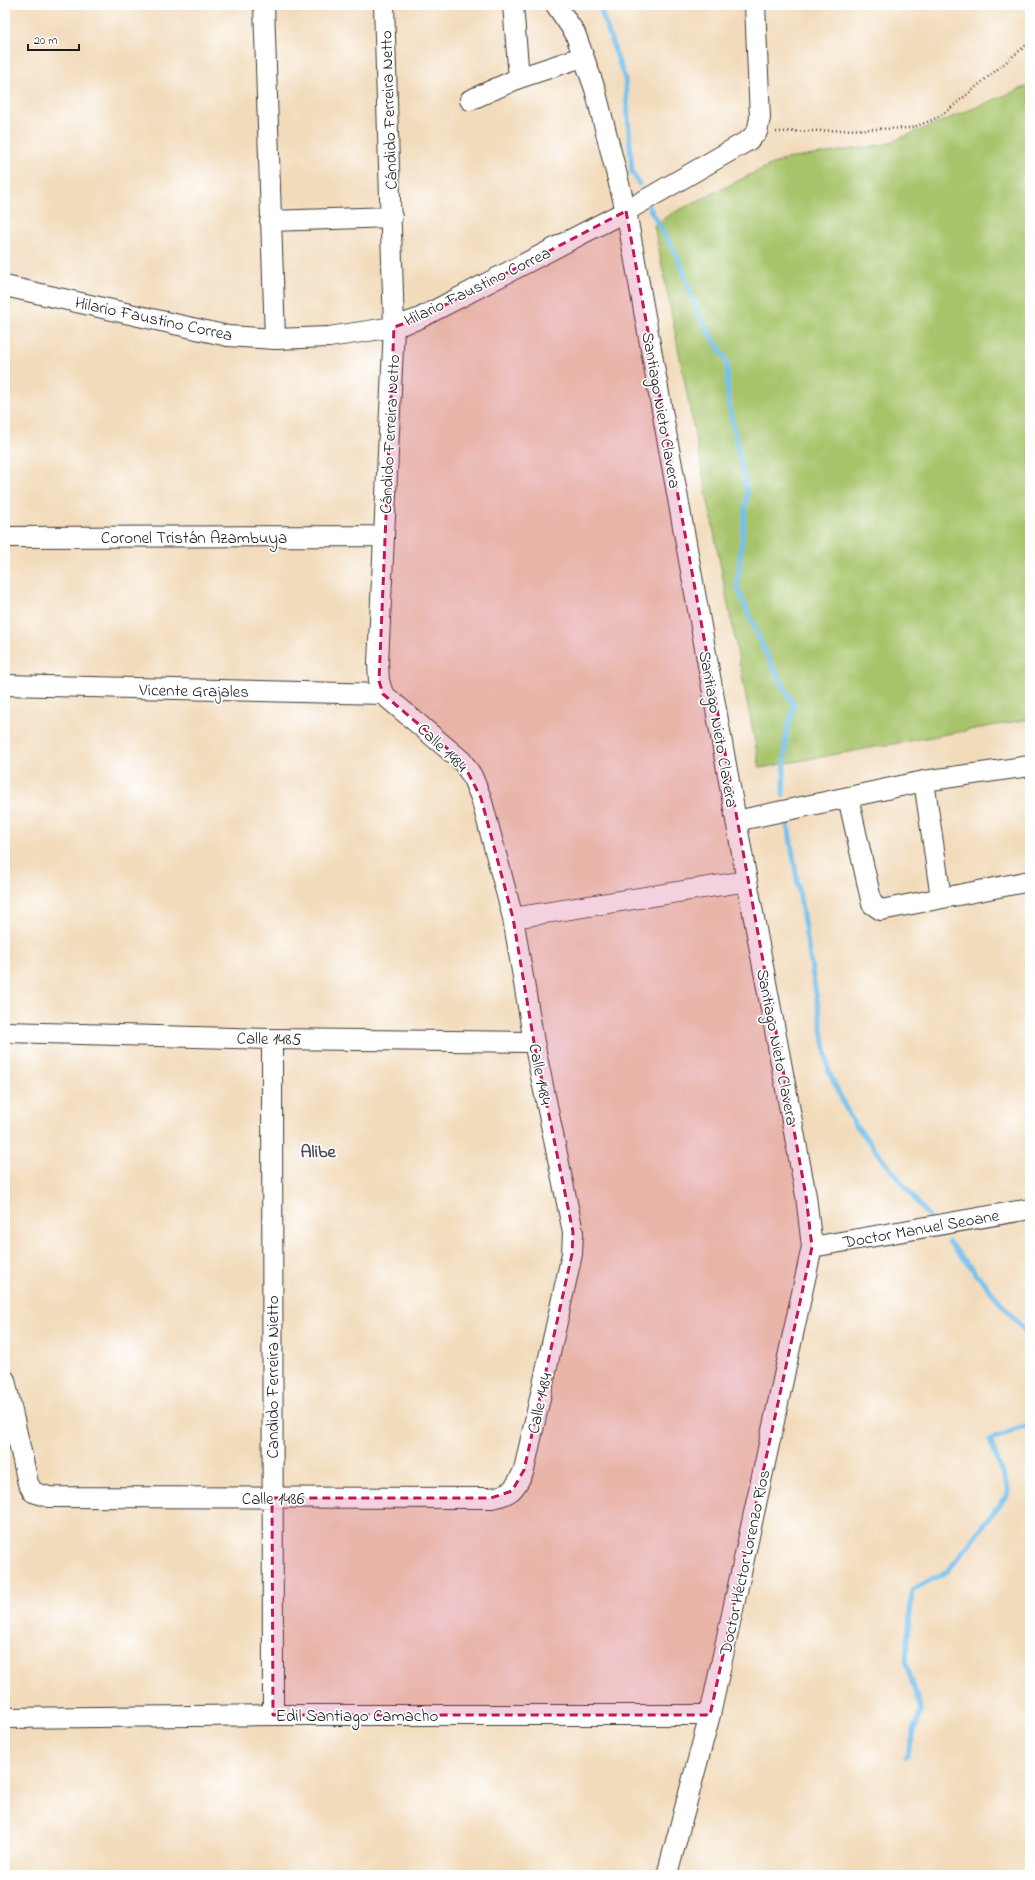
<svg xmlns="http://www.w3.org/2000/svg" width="1035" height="1880" font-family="'Indie Flower',sans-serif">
<rect width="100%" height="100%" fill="#fff"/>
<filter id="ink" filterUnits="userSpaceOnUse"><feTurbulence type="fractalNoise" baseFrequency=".025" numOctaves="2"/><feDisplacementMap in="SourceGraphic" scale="8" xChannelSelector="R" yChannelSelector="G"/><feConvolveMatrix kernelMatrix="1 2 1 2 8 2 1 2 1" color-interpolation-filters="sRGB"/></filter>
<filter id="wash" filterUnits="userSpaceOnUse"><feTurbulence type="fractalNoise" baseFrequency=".012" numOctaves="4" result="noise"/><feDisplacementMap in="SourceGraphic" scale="16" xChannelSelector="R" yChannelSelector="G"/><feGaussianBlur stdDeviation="0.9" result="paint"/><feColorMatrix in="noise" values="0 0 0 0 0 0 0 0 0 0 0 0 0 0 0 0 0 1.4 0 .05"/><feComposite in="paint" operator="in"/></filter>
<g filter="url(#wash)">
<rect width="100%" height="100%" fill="#f2dbbb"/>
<path fill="#a7c46b" stroke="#627044" d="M1030,85V719L760,768L654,225L671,214L770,165L787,159L886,144Z"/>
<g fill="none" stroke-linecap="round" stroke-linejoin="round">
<path stroke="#74c1ee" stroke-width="5" d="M599,5L625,79L632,171L639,184
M649,207L680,262L698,314L727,361L728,400L747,493L737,587L767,656L794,706L786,735L783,795
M788,825L829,1072L851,1119L930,1218
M949,1242L1030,1337
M906,1757L921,1710L906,1663L912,1590L949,1570L1009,1492L990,1440L1030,1424"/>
</g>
</g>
<g filter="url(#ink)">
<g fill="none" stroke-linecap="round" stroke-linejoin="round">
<g stroke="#3c3934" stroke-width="22">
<path id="minor" d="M264,5L275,339
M513,5L519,78
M556,5L575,33L595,89L626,211L747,881L806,1196L812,1247L710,1715L667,1875
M470,100L519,78L582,57
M270,221L392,217
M5,286L228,336L275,339L329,337L394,327L418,319L626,211L749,140L757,132L760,118L755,5
M5,537L383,536
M5,685L383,694
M383,694L379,681L378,663L394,327L384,5
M924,781L941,898
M848,797L872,904L881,910L1030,881
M736,821L924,781L1030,766
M513,918L747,881
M5,1032L272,1039L534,1042
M272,1039L273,1715
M812,1247L1030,1209
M5,1380L28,1483L33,1492L49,1497L491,1498C511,1495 516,1488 524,1470L572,1254L573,1232L534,1042L513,918L481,798L472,776L462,761L383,694
M5,1718L273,1715H710"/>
</g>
<path stroke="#3c3934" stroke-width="2.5" stroke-dasharray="1 3" stroke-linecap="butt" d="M776,132L910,128C926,123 939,118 952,107L1030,42"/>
<use href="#minor" stroke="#fff" stroke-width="20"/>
</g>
</g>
<path fill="#c2185b" fill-opacity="0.2" stroke="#c2185b" stroke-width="3" stroke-dasharray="8 5" stroke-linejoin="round" d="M626,211L806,1196L812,1247L710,1715H273L272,1498H491L512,1491L524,1470L572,1254L573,1232L534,1042L513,918L481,798L462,761L383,694L379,681L394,327L418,319Z"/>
<g text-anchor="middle" stroke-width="3.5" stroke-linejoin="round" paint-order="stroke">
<g font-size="17" fill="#1c1c1c" stroke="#fff">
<text transform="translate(388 110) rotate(-92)" y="6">Cándido Ferreira Netto</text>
<text transform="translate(477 286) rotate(-26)" y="6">Hilario Faustino Correa</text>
<text transform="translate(154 318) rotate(12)" y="6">Hilario Faustino Correa</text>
<text transform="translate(662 410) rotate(80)" y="6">Santiago Nieto Clavera</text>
<text transform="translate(389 434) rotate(-87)" y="6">Cándido Ferreira Netto</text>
<text x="194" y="543">Coronel Tristán Azambuya</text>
<text transform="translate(194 690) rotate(1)" y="6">Vicente Grajales</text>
<text transform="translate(719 729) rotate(80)" y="6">Santiago Nieto Clavera</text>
<text transform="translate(443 747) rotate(44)" y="6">Calle 1484</text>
<text transform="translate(269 1038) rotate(1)" y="6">Calle 1485</text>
<text transform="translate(778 1047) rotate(79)" y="6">Santiago Nieto Clavera</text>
<text transform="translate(541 1074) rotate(79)" y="6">Calle 1484</text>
<text transform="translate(921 1228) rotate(-10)" y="6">Doctor Manuel Seoane</text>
<text transform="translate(272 1377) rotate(-90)" y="6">Candido Ferreira Nietto</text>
<text transform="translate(539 1403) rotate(-77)" y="6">Calle 1484</text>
<text x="273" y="1504">Calle 1486</text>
<text transform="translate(744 1562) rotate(-78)" y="6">Doctor Héctor Lorenzo Ríos</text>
<text x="357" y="1721">Edil Santiago Camacho</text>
</g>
<g font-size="18" font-weight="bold" fill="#52495a" stroke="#fff">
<text x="318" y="1157">Alibe</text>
</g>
</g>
<rect width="1035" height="1880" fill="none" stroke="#fff" stroke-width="20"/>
<path d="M28 44v6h51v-6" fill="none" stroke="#1c1c1c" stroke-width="2"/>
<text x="34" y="44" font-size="12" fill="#1c1c1c" stroke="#ffffff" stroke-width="3" paint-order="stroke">20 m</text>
</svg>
